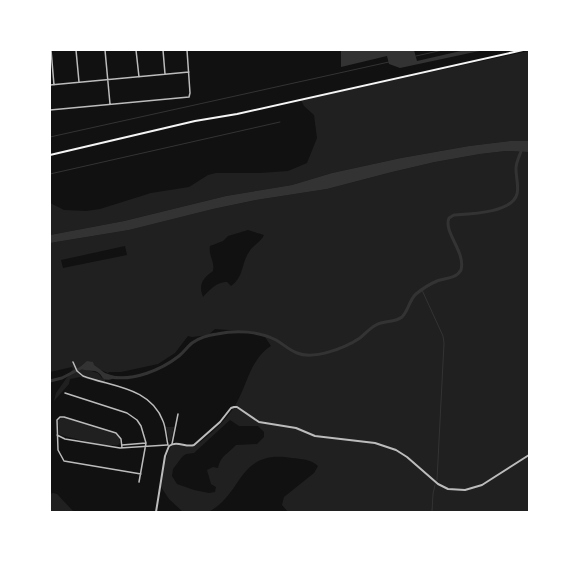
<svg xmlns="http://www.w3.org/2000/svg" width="579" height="562" font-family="'Fira Sans',sans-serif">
<rect width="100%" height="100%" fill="#111"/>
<path fill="#202020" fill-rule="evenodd" d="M529,51V141H510L469,146L401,158L332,173L292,185L226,196L124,221L50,235V203L64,210L86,211L100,209L151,193L189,187L208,175L216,173H260L288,171L307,163L317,138L314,115L304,106L301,100Z
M506,151L529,152V512H288L282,505L284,497L314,473L318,466C311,459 301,459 292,458C238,449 244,492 210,511C205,514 189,512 183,512L169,499L161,487C164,476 164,451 174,444L189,447L195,446C210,435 227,420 236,404C247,385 251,358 271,346L263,334L254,332L215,329L208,335L192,337L188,336L175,353L158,364L121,372H109L108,373L101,370L91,371L98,373L102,378L105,379V384L80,377L70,379L69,384L54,401L56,393L73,369L72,367L50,372V243L129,230L213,209L256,200L327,189L392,172L435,162L480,154ZM248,230L264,235C261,242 253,245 249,252C241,264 244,277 231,286L227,282C218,281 209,290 203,297C198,284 203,278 213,271C215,261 208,255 210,246L223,241L228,236ZM125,246L127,255L63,268L61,260ZM230,420L239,426H258L264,432V437L257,444L236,445C229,453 220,456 218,468L213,467L207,470L211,484L216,487L215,492L209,493L194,490L177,484L172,476L173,469L182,457L186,454L194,453Z
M63,417L116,434L119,437L120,443L118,445C103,447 76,439 61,435L59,434L58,422L59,419Z
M166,427H174L171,441H169Z
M53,493L57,494L74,512H50V494Z"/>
<path fill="#333" d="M341,50H414L417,61L465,50H484L400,68L389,64L387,56L341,67Z
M510,141H529V152L506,151L480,154L435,162L392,172L327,189L256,200L213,209L129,230L50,243V235L124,221L226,196L292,185L332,173L401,158L469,146Z
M87,361L93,362L94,365L105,373L117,377C99,385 105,374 95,371C89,370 84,371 79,368Z"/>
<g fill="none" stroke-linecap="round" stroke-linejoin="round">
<path stroke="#333" stroke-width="1" d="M416,56L443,50
M50,137L389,62
M50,174L280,122
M422,290L443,336L444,343L437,480
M432,512L433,494L435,485"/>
<path stroke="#333" stroke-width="3" d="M111,377C134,381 161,370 179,356C184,352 187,347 192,343C199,338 208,335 217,334C236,330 259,331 276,340C283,344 289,350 297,353C314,360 345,348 360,338C365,334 370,328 376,325C384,320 395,323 402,317C409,310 409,300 416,294C422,289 430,284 437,281C445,278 456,279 461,270C466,252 443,232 449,218L454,215C470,214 512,213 517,194C519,186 516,178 516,169C516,161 520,156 522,148
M50,381L62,378L83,367"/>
<path stroke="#bcbcbc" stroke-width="1.5" d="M51,50L54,85
M76,50L79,82
M105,50L110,104
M136,50L139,77
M163,50L165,74
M50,85L189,72
M50,110L189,97L190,93L187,50
M73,362L77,371L83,376C112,387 150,387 163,421C166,428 166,437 168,445
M65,393L127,413L137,420L141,426L146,443L139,482
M57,435L65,439L120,448L167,445
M172,444L178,414
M122,445L146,443
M122,448L121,439L116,433L64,417H60L57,420L58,450L64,461L141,474"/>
<path stroke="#bcbcbc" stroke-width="2" d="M156,512L165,456L169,446C177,440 186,448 194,445L220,422L231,408L234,407H237L259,422L296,428L315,436L375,443L396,450L407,457L438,484L448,489L465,490L482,485L529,455"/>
<path stroke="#f5f5f5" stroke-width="2" d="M50,155L195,121L237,114L523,50"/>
</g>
<rect width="579" height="562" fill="none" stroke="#ffffff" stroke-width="102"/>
</svg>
